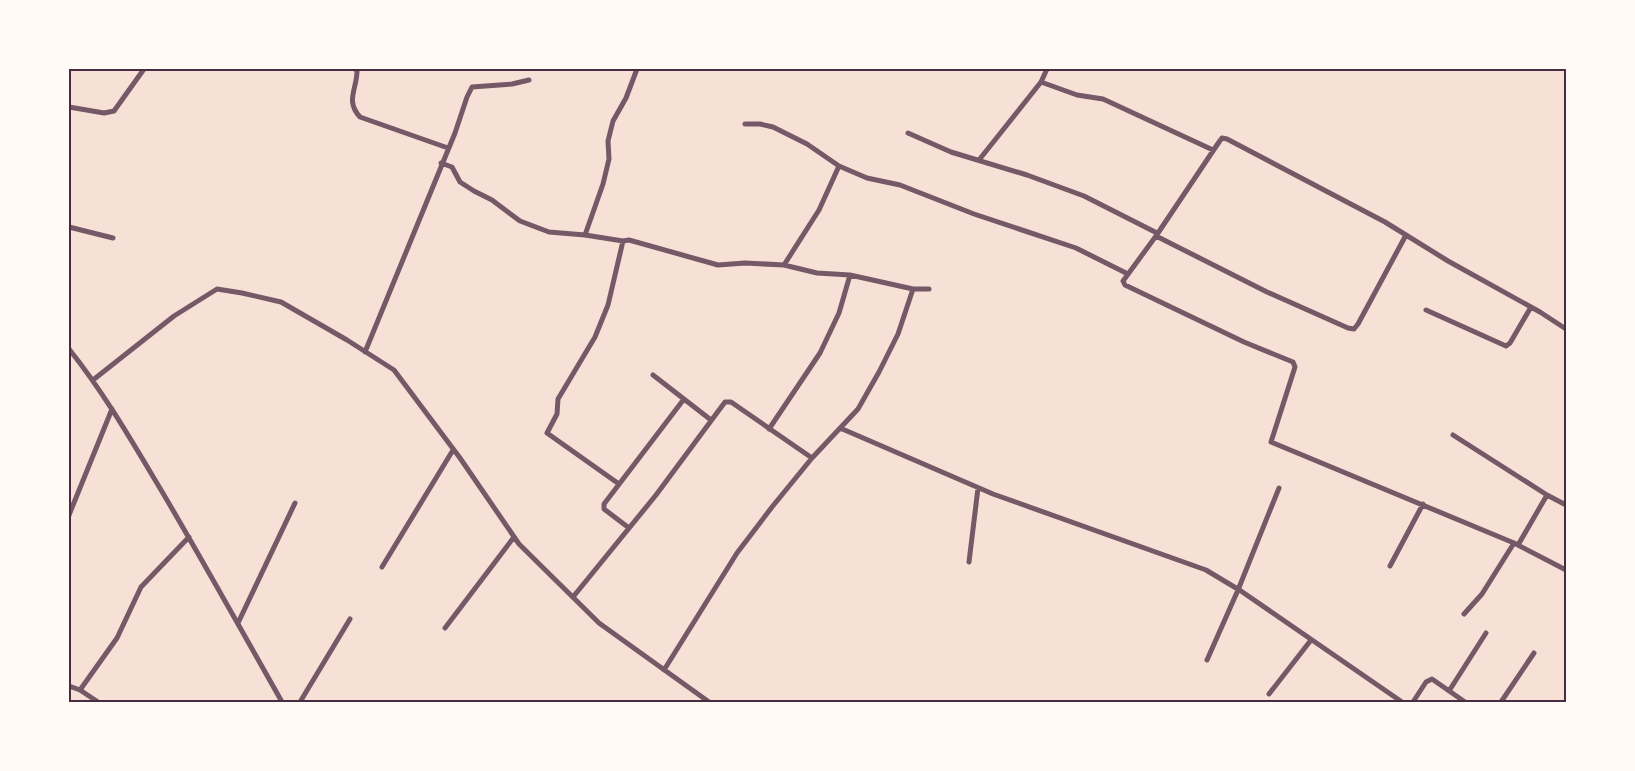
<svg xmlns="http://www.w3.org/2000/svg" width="1635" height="771" font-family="Roboto,sans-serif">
<rect width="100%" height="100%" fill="#f7e1d7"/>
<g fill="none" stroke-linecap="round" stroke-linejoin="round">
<path stroke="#755966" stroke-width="5" d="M355,69L357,71C357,89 345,101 360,117L448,148
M1041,82L1077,95L1103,99L1213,150
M69,107L104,113L114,111L144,69
M745,124H760L773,127L807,144L839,166L867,178L900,185L974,214L1076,248L1128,274
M908,133L951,152L1027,175L1084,196L1157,233
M979,160L1041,82L1047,69
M441,163L452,167L460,182L474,191L492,200L520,221L549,232L585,235L623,241
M69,227L113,238
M585,235L603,184L609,159L608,141L613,121L626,98L637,69
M1156,236L1267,292L1348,328L1354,329L1358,324L1406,235
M784,265L819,210L839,166
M1426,310L1506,346L1510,343L1531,307
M1566,329L1540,312L1448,261L1385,222L1227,139L1222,138L1219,142L1156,236L1123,281L1125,285L1244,342L1293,362L1295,367L1271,442L1514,543L1566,570
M69,349C105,394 134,445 164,495C204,563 243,633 282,702
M365,352L455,133L467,97L472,87L512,84L529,80
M653,375L711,420
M93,380L174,316L217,289L242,293L281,302L347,340L394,370L460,458L519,544L599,623L709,702
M840,428L993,494L1206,570L1241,591L1402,702
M769,429L820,353L839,313L850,275
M1453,435L1547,495L1566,505
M619,484L547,433L557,414L558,399L595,337L608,305L623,241L629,240L718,265L745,263L784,265L817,273L850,275L913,289H929
M69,515L112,409
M629,528L604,509V504L684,399
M1518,545L1547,495
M969,562L978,488
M1390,566L1423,504
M382,567L453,450
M573,597L656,495L725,402H731L812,458
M1464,614L1482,594L1514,543
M238,623L295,503
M445,628L514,537
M1207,660L1238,590L1279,488
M664,670L737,553L772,507L812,458L858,409L879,372L898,334L913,289
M69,686L80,690L98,702
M80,690L117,638L141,587L189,537
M1449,691L1486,633
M1269,694L1311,640
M300,702L350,619
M1413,702L1426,682L1432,679L1465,702
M1501,702L1534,653"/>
</g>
<rect width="1635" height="771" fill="none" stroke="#fffaf5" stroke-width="140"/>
<rect x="70" y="70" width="1495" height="631" fill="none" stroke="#4a2c40" stroke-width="2"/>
</svg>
